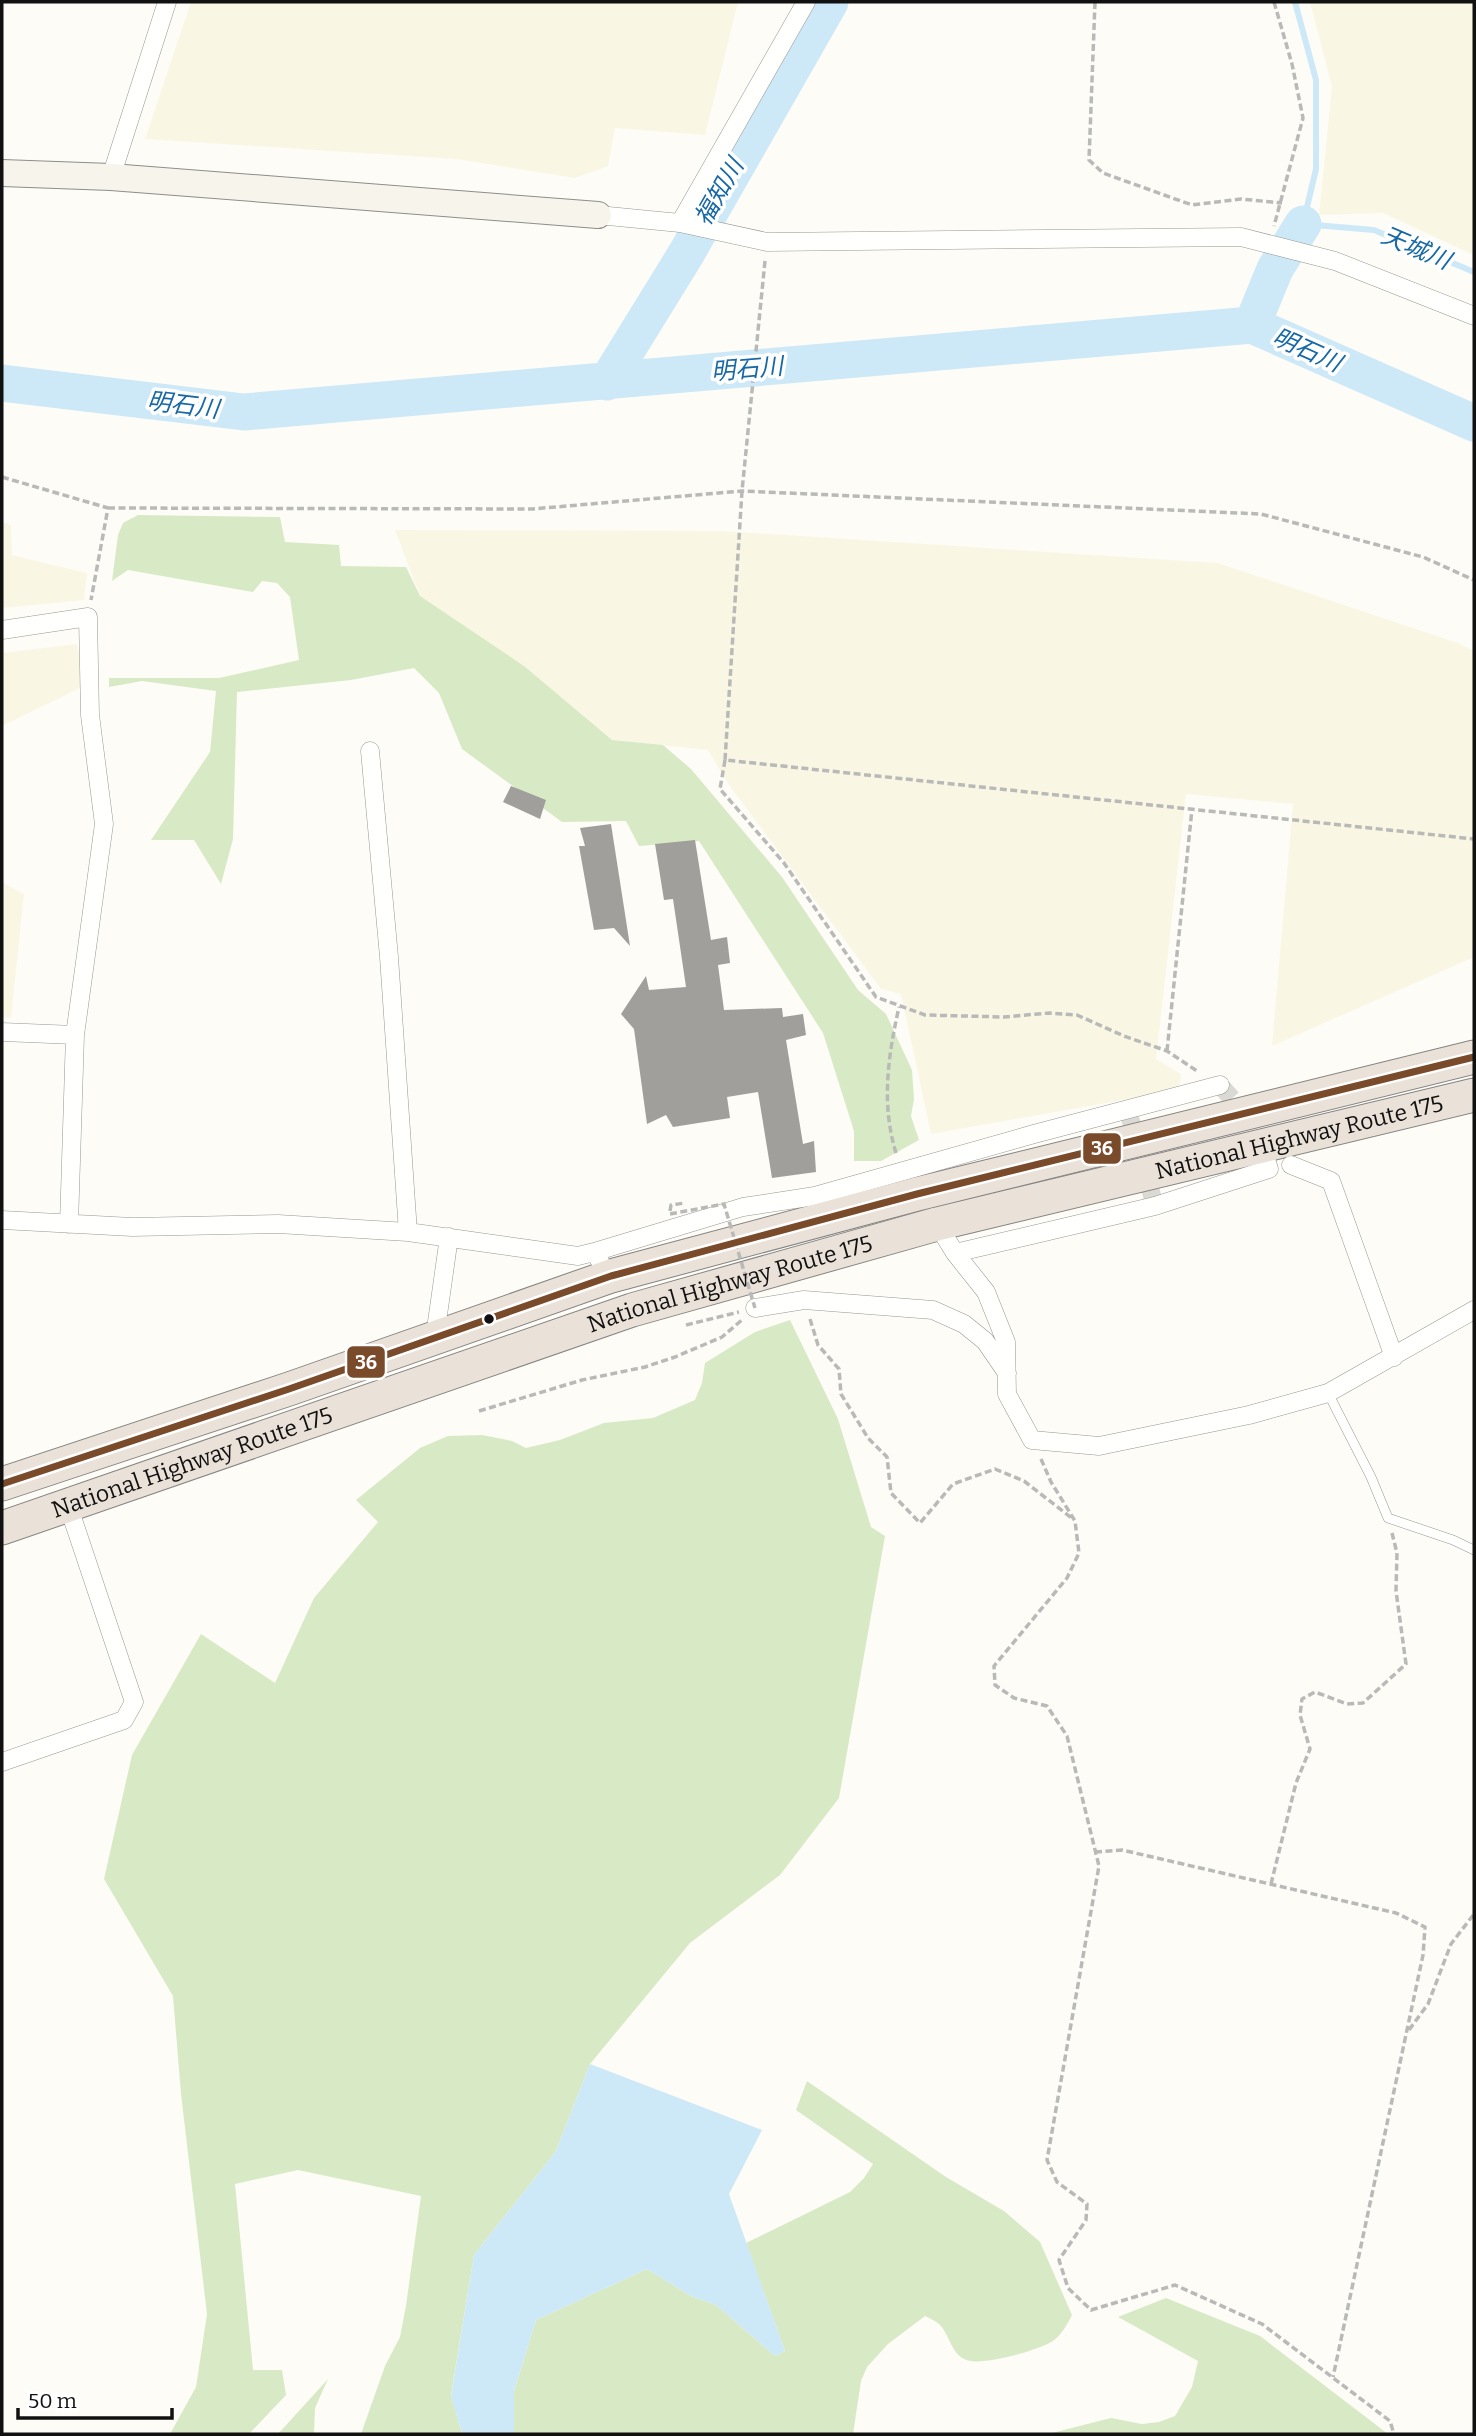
<svg xmlns="http://www.w3.org/2000/svg" width="1476" height="2436" font-family="Bitter,'Noto Sans JP',serif">
<rect width="100%" height="100%" fill="#fdfcf7"/>
<path fill="#f9f7e4" d="M191,2H738L705,135L615,128L608,166L575,178L456,159L145,139Z
M1310,2H1474V255L1383,213L1319,215L1332,87Z
M2,522L11,525L12,555L87,573L84,600L2,608Z
M395,530L722,531L1218,563L1458,643L1474,651V957L1272,1046L1293,804L1186,794L1156,1059L1181,1074L1179,1090L931,1134L901,994L881,989L729,785L708,750L612,740L420,596Z
M77,644L84,686L2,726V653Z
M2,877L3,883L24,894L11,1018L2,1017Z"/>
<path fill="#d8eac5" d="M138,515L280,517L285,542L339,545L341,566L406,567L420,596L524,666L612,740L663,745L691,769L782,877L858,990L886,1014L912,1070L914,1099L911,1116L919,1140L881,1161H854V1131L823,1033L699,841L639,846L626,821L562,822L462,749L439,693L414,668L351,680L237,692L233,839L221,884L194,840H151L210,752L216,691L142,681L109,687V678H219L299,660L290,597L277,583L262,581L253,592L128,570L112,581L118,535L123,523Z
M790,1320L838,1419L871,1527L885,1536L839,1798L780,1875L690,1943L590,2064L556,2151L474,2255L451,2395L462,2434H361L385,2366L400,2337L406,2306L421,2196L298,2170L235,2184L253,2370H282L286,2395L249,2434H170L196,2387L207,2314L181,2094L173,1996L104,1879L132,1755L201,1634L275,1683L314,1598L378,1522L356,1500L420,1448L448,1436L482,1435L512,1441L526,1448L560,1440L604,1423L653,1418L695,1400L702,1383L705,1363L755,1332Z
M807,2081L946,2177L1004,2211L1040,2242L1072,2315C1067,2325 1062,2334 1053,2341C1039,2350 978,2368 964,2359C950,2351 950,2335 939,2324C936,2321 929,2318 925,2316L888,2344L867,2367L861,2381L853,2434H514V2391L536,2320L647,2269L691,2296L716,2305L775,2356L785,2351L746,2243L850,2192L864,2178L873,2164L796,2110Z
M1166,2298L1260,2336L1388,2434H1048L1111,2418L1142,2424L1159,2422L1175,2416L1192,2387L1198,2361L1118,2317Z
M328,2379L315,2408L314,2434H278Z"/>
<path fill="#cde8f7" d="M590,2064L762,2130L729,2194L785,2351L775,2356L716,2305L691,2296L647,2269L536,2320L514,2391V2434H462L451,2396L474,2255L556,2151Z"/>
<g fill="none" stroke-linecap="round" stroke-linejoin="round">
<path stroke="#cde8f7" stroke-width="6" d="M1295,2L1316,80V169L1303,224L1374,230L1474,272"/>
<path stroke="#cde8f7" stroke-width="37" d="M1252,325L1275,269L1303,224
M607,382L686,254L830,2
M2,383L244,412L1252,325L1474,423"/>
</g>
<path fill="#a19f9c" d="M511,786L546,800L540,819L503,802Z
M611,824L630,946L614,928L594,930L579,846H585L580,828Z
M695,840L711,940L727,937L730,963L718,965L724,1010L782,1008L783,1017L803,1014L806,1035L786,1040L803,1144L814,1141L816,1172L772,1178L758,1092L727,1097L730,1118L673,1127L666,1115L647,1124L634,1029L621,1014L646,976L649,990L686,987L673,899L664,900L655,844Z"/>
<g fill="none" stroke-linecap="round" stroke-linejoin="round">
<path stroke="#dad9d4" stroke-width="18" stroke-dasharray="18 9" stroke-linecap="butt" d="M1220,1085L1248,1117
M1128,1111L1155,1206"/>
<g stroke="#979795" stroke-width="10">
<path id="lane" d="M1328,1393L1371,1477L1388,1518L1453,1540L1474,1550"/>
</g>
<g stroke="#979795" stroke-width="19">
<path id="street" d="M111,177L167,2
M598,215L680,223L767,242L1241,237L1335,261L1474,316
M680,223L806,2
M2,630L88,617L90,715L104,824L75,1035L69,1224
M370,751L389,957L408,1232
M2,1032L75,1035
M1291,1165L1331,1181L1394,1357
M2,1220L132,1227L278,1224L408,1232L578,1256L594,1252L600,1261
M937,1224L955,1253L986,1292L1006,1342L1007,1394L1032,1440L1099,1446L1249,1415L1328,1393L1474,1310
M594,1252L743,1207L815,1196L1034,1134L1220,1085
M955,1253L1155,1206L1269,1169L1262,1146
M755,1308L804,1300L933,1310L964,1324L985,1341L1007,1373
M435,1336L449,1237
M2,1762L124,1720L134,1702L68,1505"/>
</g>
<g stroke="#8e8d8b" stroke-width="28">
<path id="secondary" d="M2,173L111,177L598,215"/>
</g>
<g stroke="#858482" stroke-width="35">
<g id="highway">
<path d="M2,1484L289,1389L611,1276L917,1194L1474,1057"/>
<path id="s1" d="M2,1528L632,1310L937,1224L1474,1095"/>
</g>
</g>
<path stroke="#b9b9b8" stroke-width="3.5" stroke-dasharray="7 3.5" stroke-linecap="butt" d="M1095,2L1089,160L1103,173L1192,205L1241,199L1282,203
M1274,2L1292,64L1303,118L1274,226
M765,261L742,491L725,760L1474,839
M2,477L108,508L91,600
M108,508L532,509L742,491L1261,514L1423,557L1474,580
M725,760L720,789L784,863L876,997L925,1015L1004,1017L1049,1013L1077,1015L1124,1036L1167,1051L1197,1071
M1167,1051L1192,809
M896,1153C881,1104 888,1056 899,1007
M670,1211L671,1205L685,1203
M810,1319L818,1345L839,1369L841,1394L868,1438L887,1457L891,1493L920,1523L953,1484L995,1469L1024,1481L1073,1519
M686,1325L739,1312
M479,1411L582,1380L645,1367L675,1357L722,1337L743,1319
M1041,1459L1051,1482L1075,1521L1079,1553L1067,1578L994,1666L995,1685L1014,1698L1047,1706L1067,1736L1099,1866L1047,2160L1057,2182L1087,2204L1086,2220L1059,2260L1068,2288L1091,2310L1175,2285L1262,2324L1390,2421L1394,2434
M1095,1852L1122,1850L1396,1913L1425,1927L1423,1955L1333,2377
M1271,1884L1296,1783L1310,1749L1300,1715L1302,1699L1315,1692L1347,1704L1363,1703L1406,1664L1396,1591L1397,1553L1392,1533
M1409,2030L1428,2004L1451,1944L1474,1914"/>
<use href="#lane" stroke="#fffffe" stroke-width="9"/>
<use href="#street" stroke="#fffffe" stroke-width="18"/>
<use href="#secondary" stroke="#f6f4eb" stroke-width="26"/>
<use href="#highway" stroke="#eae1d8" stroke-width="33"/>
<path stroke="#b9b9b8" stroke-width="3.5" stroke-dasharray="7 3.5" stroke-linecap="butt" d="M670,1214L724,1204L755,1308"/>
<g stroke="#fff" stroke-width="12">
<path id="bus-1" d="M2,1484L289,1389L611,1276L917,1194L1474,1057"/>
</g>
<use href="#bus-1" stroke="#7a4b2a" stroke-width="7"/>
</g>
<circle fill="#111" stroke="#fff" stroke-width="2.5" cx="489" cy="1319" r="6"/>
<g text-anchor="middle" stroke-width="7" stroke-linejoin="round" paint-order="stroke">
<g font-size="23" fill="#111" stroke="#fff">
<text dy="8" stroke="none"><textPath href="#s1" startOffset="1356">National Highway Route 175</textPath></text>
<text dy="8" stroke="none"><textPath href="#s1" startOffset="768">National Highway Route 175</textPath></text>
<text dy="8" stroke="none"><textPath href="#s1" startOffset="201">National Highway Route 175</textPath></text>
</g>
<g font-size="24" font-style="italic" fill="#1768a6" stroke="#fff">
<text transform="translate(719 192) rotate(-60)" y="8">福知川</text>
<text transform="translate(1416 248) rotate(23)" y="8">天城川</text>
<text transform="translate(1307 350) rotate(24)" y="8">明石川</text>
<text transform="translate(747 369) rotate(-5)" y="8">明石川</text>
<text transform="translate(183 405) rotate(7)" y="8">明石川</text>
</g>
</g>
<g stroke="#fff" stroke-width="2.5">
<rect x="1082" y="1132" width="40" height="33" rx="7" fill="#7a4b2a"/>
<rect x="346" y="1345" width="40" height="34" rx="7" fill="#7a4b2a"/>
</g>
<g font-size="19" text-anchor="middle" font-weight="bold" fill="#fff">
<text x="1102" y="1155">36</text>
<text x="366" y="1369">36</text>
</g>
<rect width="1476" height="2436" fill="none" stroke="#111111" stroke-width="7"/>
<path d="M18 2408v10h154v-10" fill="none" stroke="#111111" stroke-width="3.5"/>
<text x="28" y="2408" font-size="21" fill="#111111" stroke="#ffffff" stroke-width="5" paint-order="stroke">50 m</text>
</svg>
